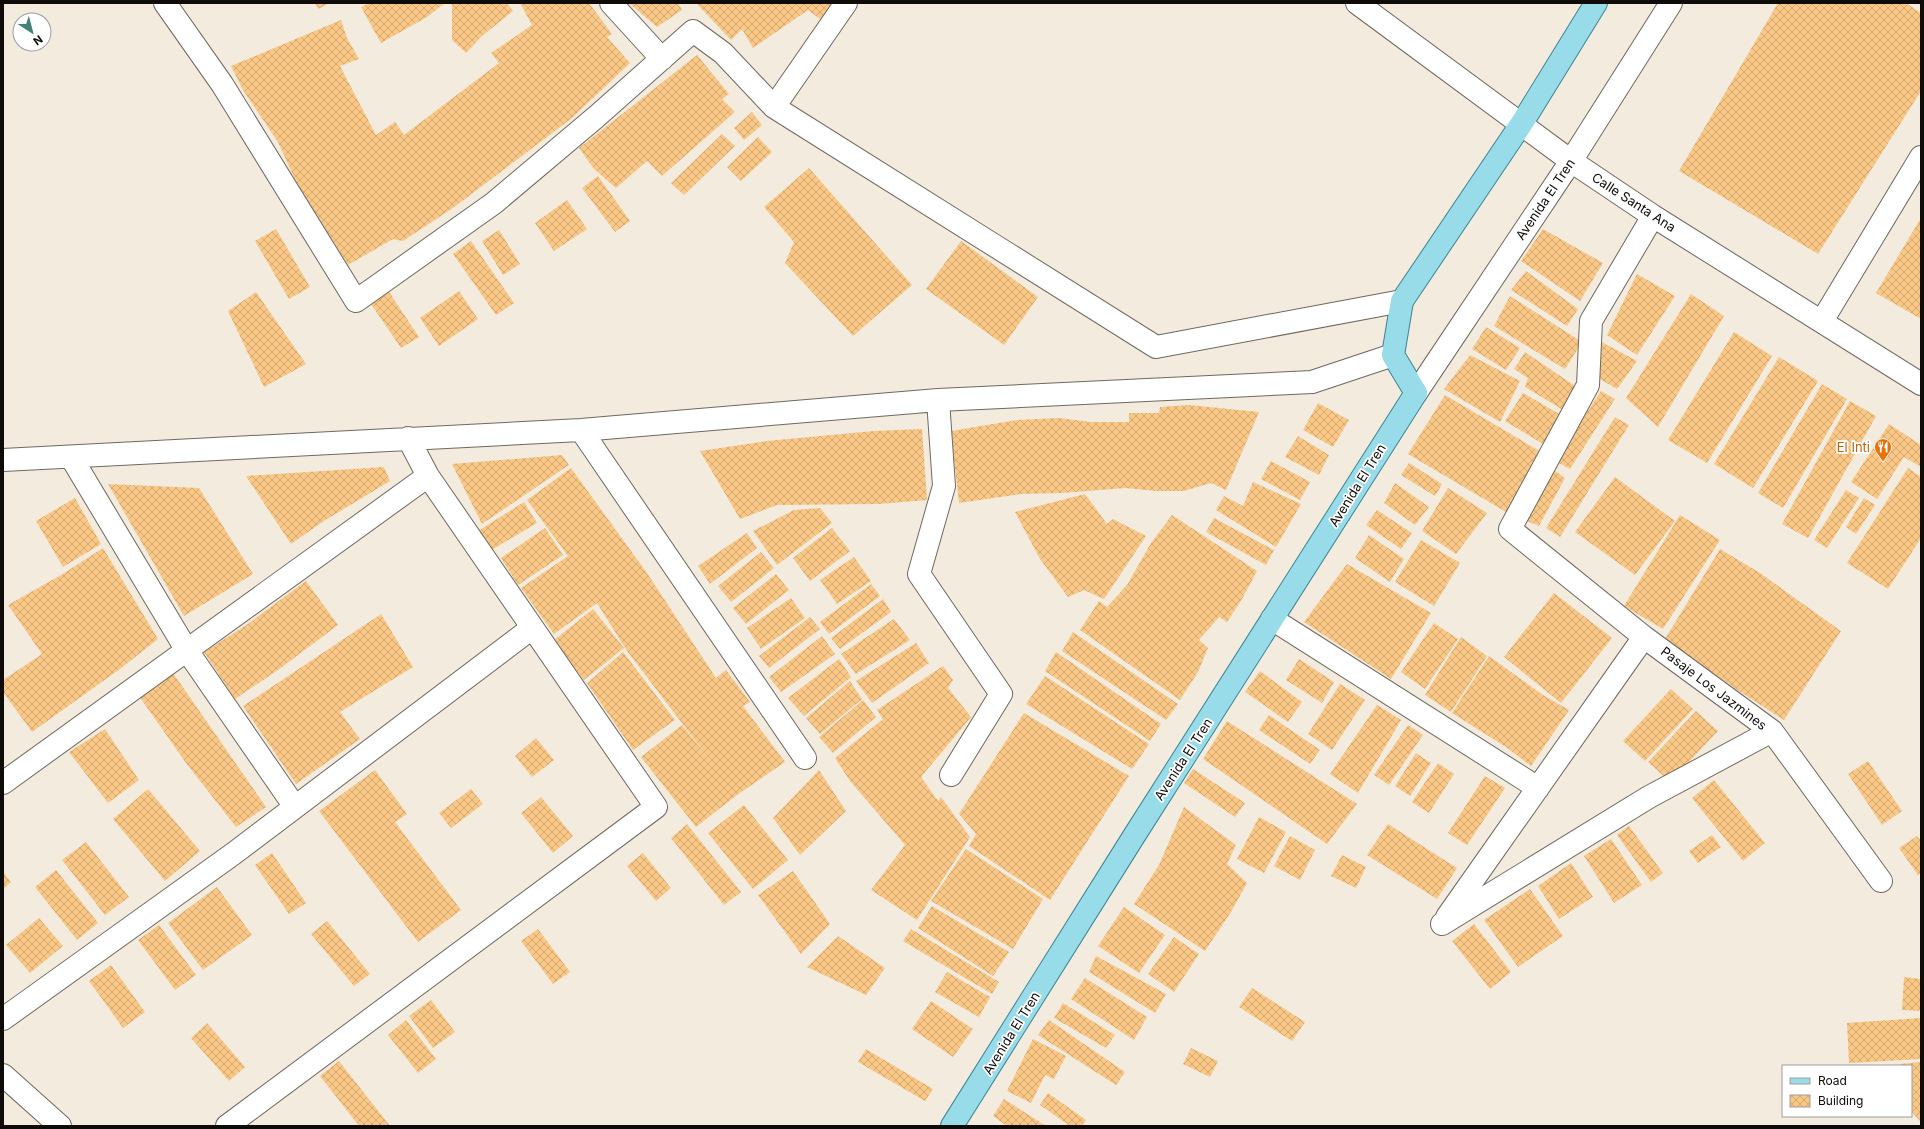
<svg xmlns="http://www.w3.org/2000/svg" width="1924" height="1129" font-family="Inter,sans-serif">
<defs>
<pattern id="building-cross-hatch" width="8" height="8" patternUnits="userSpaceOnUse"><rect width="8" height="8" fill="#f9c886"/><path d="M0 0l8 8M0 8l8-8" fill="none" stroke="#d4aa72"/></pattern>
</defs>
<rect width="100%" height="100%" fill="#f4ebdf"/>
<path fill="url(#building-cross-hatch)" d="M315,3H330L318,9Z
M369,3H445L427,17L381,43L361,7Z
M452,3H507L513,11L482,36L466,53L452,40Z
M520,3H589L612,34L607,37L630,63L572,118L453,208L403,241L393,239L348,265L298,186L278,142L243,90L231,66L341,20L347,38L359,59L340,66L376,135L395,122L404,135L499,63L491,53L532,25Z
M629,3H678L682,10L657,27Z
M696,3H836L837,5L820,19L808,10L753,48L742,29L731,40Z
M1778,3H1906L1921,13V91L1818,254L1679,171Z
M697,55L729,94L722,99L735,112L662,176L647,161L616,188L594,169L579,148Z
M752,112L762,125L744,140L734,128Z
M722,134L735,146L684,195L671,183Z
M758,137L772,152L741,181L727,167Z
M809,168L912,285L853,336L785,263L794,242L764,207Z
M598,176L630,221L615,232L582,188Z
M567,200L587,229L554,251L535,223Z
M1921,218V319L1876,293Z
M276,229L310,287L289,299L255,241Z
M1543,229L1603,263L1580,301L1521,261Z
M499,230L520,264L503,275L482,241Z
M471,241L514,303L496,315L453,254Z
M961,241L1038,297L1004,345L926,289Z
M1526,271L1578,309L1567,326L1511,290Z
M1637,274L1675,296L1637,355L1607,335Z
M459,291L478,319L439,346L420,318Z
M256,292L306,364L264,387L228,311Z
M389,292L419,337L401,348L371,304Z
M1691,294L1724,316L1658,427L1626,398Z
M1510,296L1582,342L1565,369L1494,326Z
M1486,327L1520,348L1506,370L1472,349Z
M1734,332L1772,356L1707,463L1668,440Z
M1598,340L1637,361L1617,389L1600,379Z
M1525,352L1578,388L1563,410L1525,387L1528,378L1514,369Z
M1470,355L1520,381L1500,422L1444,389Z
M1779,357L1818,381L1753,488L1714,464Z
M1822,384L1847,399L1783,508L1758,493Z
M1601,391L1615,399L1570,469L1555,461Z
M1523,393L1561,415L1543,444L1505,421Z
M1445,395L1541,452L1506,512L1408,454Z
M1850,401L1876,416L1808,538L1782,524Z
M1318,403L1349,420L1333,447L1303,430Z
M1189,405L1259,412L1226,490L1211,483L1184,491H1156L1125,488L1062,493L1022,494L959,503L951,431L1017,420L1059,418L1091,422H1129V413H1159L1160,407Z
M1615,417L1629,425L1560,537L1546,528Z
M1889,424L1921,445V467L1904,457L1877,499L1851,482Z
M922,429L927,500L879,504L777,505L740,519L700,451L767,441L874,431Z
M1298,436L1329,455L1319,475L1285,457Z
M562,455L569,465L482,524L452,464Z
M1271,461L1310,482L1300,500L1261,479Z
M1409,463L1442,484L1435,496L1401,475Z
M384,467L390,481L324,521L291,544L246,476Z
M571,468L647,573L716,678L726,670L750,702L743,706L785,762L737,795L696,827L641,757L682,725L713,764L627,651L597,603L554,634L521,588L568,556L527,500Z
M1908,468L1921,477V538L1888,589L1847,563Z
M1553,469L1565,478L1539,526L1524,520Z
M1615,477L1675,521L1635,575L1575,532Z
M1253,482L1301,504L1276,547L1216,510L1224,496L1243,506Z
M1395,483L1429,507L1415,525L1384,503Z
M108,484L199,488L253,574L184,616Z
M1448,488L1487,513L1456,554L1422,531Z
M1846,490L1859,498L1827,548L1814,540Z
M1085,494L1107,524L1113,519L1146,536L1104,599L1084,590L1068,597L1040,559L1015,512Z
M75,498L101,544L63,567L36,521Z
M1864,498L1875,505L1856,534L1846,527Z
M524,502L537,523L490,551L478,531Z
M820,508L832,523L777,565L753,531L794,510Z
M1377,510L1412,533L1401,549L1366,525Z
M1172,515L1257,571L1242,599L1227,622L1219,617L1199,640L1208,648L1198,672L1180,700L1080,630L1099,601L1107,607L1127,585L1151,543Z
M1680,515L1720,540L1663,629L1624,606Z
M1214,518L1274,550L1266,565L1206,532Z
M545,528L563,555L518,585L501,558Z
M832,528L850,551L810,581L793,558Z
M747,533L757,548L710,584L698,566Z
M1369,535L1404,559L1390,582L1355,558Z
M1421,540L1460,563L1434,606L1395,582Z
M103,548L158,639L120,669L32,732L3,692V680L42,654L8,605L61,575Z
M1720,549L1760,573L1841,631L1784,720L1736,689L1665,639Z
M761,552L774,568L731,602L718,586Z
M854,557L871,581L837,604L820,580Z
M1347,564L1431,613L1391,679L1304,622Z
M776,574L789,590L746,624L733,608Z
M306,581L338,625L278,670L235,699L204,652L245,626Z
M871,584L880,596L829,634L820,622Z
M1554,593L1612,638L1561,703L1504,657Z
M791,598L805,618L761,649L747,628Z
M883,599L891,612L840,649L831,638Z
M593,609L624,648L584,680L553,641Z
M381,614L413,667L340,712L360,739L296,784L243,706Z
M810,617L820,629L769,668L759,656Z
M894,619L910,640L856,674L841,654Z
M1434,623L1458,639L1425,689L1401,672Z
M1073,632L1178,704L1166,720L1062,651Z
M822,636L835,654L781,692L769,677Z
M1461,637L1487,656L1451,712L1425,695Z
M916,643L929,663L872,703L856,681Z
M623,652L675,720L633,750L587,683Z
M1056,652L1161,724L1150,741L1045,671Z
M1489,656L1543,695L1569,710L1531,766L1506,747L1452,713Z
M839,659L851,677L804,716L788,698Z
M1299,659L1334,682L1322,703L1286,680Z
M943,666L953,680L948,688L971,717L921,777L938,801L941,797L970,837L917,920L871,890L905,845L850,781L835,758L883,719L877,710Z
M1260,671L1302,702L1288,722L1245,692Z
M173,673L266,807L236,827L186,763L139,696Z
M1045,676L1149,744L1132,769L1026,704Z
M850,681L862,699L820,734L806,718Z
M1340,684L1365,700L1332,750L1308,734Z
M1671,689L1693,709L1645,761L1623,741Z
M863,700L876,717L833,753L819,737Z
M1377,705L1401,720L1358,793L1330,774Z
M1696,711L1718,731L1670,782L1648,762Z
M1024,713L1129,776L1050,900L969,846L976,834L959,814Z
M1269,715L1320,750L1310,764L1259,730Z
M1227,721L1357,804L1327,844L1203,759Z
M1408,725L1423,735L1389,785L1374,775Z
M105,729L139,780L108,803L69,752Z
M536,738L554,760L532,777L515,756Z
M1416,753L1431,763L1410,796L1395,786Z
M1868,761L1902,811L1882,825L1848,774Z
M1438,763L1454,774L1429,813L1412,802Z
M1193,769L1245,803L1235,817L1184,783Z
M375,770L407,814L395,822L461,910L418,942L319,811Z
M819,770L846,811L800,855L773,818Z
M1485,776L1505,788L1467,845L1448,833Z
M1714,780L1765,843L1743,861L1692,798Z
M148,789L200,851L165,881L113,819Z
M471,789L483,804L451,828L439,813Z
M541,797L573,836L553,853L521,813Z
M744,805L788,860L753,889L708,833Z
M1184,807L1236,845L1227,864L1247,883L1231,912L1205,951L1134,904L1159,865Z
M1259,817L1286,832L1264,873L1237,859Z
M687,824L741,892L724,905L671,838Z
M1388,824L1457,868L1437,899L1367,855Z
M1629,826L1663,873L1651,882L1617,835Z
M1712,835L1721,847L1698,863L1689,851Z
M1290,836L1315,850L1300,880L1274,866Z
M1917,836L1921,841V873L1918,875L1899,848Z
M1611,839L1642,885L1614,903L1584,856Z
M86,842L129,897L105,915L62,860Z
M966,849L1043,899L1013,949L931,901Z
M272,853L306,903L289,914L255,865Z
M643,853L671,888L656,901L627,866Z
M1342,855L1366,867L1356,888L1331,876Z
M1571,863L1593,897L1559,919L1538,886Z
M56,870L98,923L77,940L35,887Z
M793,871L830,924L801,954L758,895Z
M3,872L11,882L3,889Z
M217,887L252,935L203,970L168,923Z
M1530,889L1563,936L1518,967L1484,920Z
M932,906L1009,952L993,976L918,928Z
M1124,907L1165,935L1139,973L1098,946Z
M39,918L63,946L30,973L6,945Z
M327,921L370,974L354,986L311,934Z
M1474,924L1511,972L1490,989L1452,941Z
M159,925L196,975L175,990L138,940Z
M538,929L570,972L553,984L521,941Z
M911,929L999,982L992,994L903,941Z
M838,936L885,968L866,995L807,967Z
M1174,937L1199,954L1174,992L1148,974Z
M1096,956L1166,994L1155,1013L1089,972Z
M111,965L145,1012L123,1028L89,981Z
M947,972L990,997L979,1017L935,992Z
M1904,977L1921,979V1011L1902,1010Z
M1085,978L1147,1017L1134,1040L1071,999Z
M1252,988L1305,1022L1292,1041L1239,1007Z
M431,1000L455,1032L433,1048L409,1016Z
M931,1001L973,1029L953,1057L912,1029Z
M1063,1003L1115,1035L1106,1048L1054,1018Z
M1921,1018V1059L1849,1063L1847,1023Z
M406,1020L436,1059L418,1073L388,1035Z
M1049,1020L1125,1072L1116,1085L1038,1035Z
M207,1023L245,1067L229,1081L191,1038Z
M1033,1039L1066,1056L1054,1079L1045,1075L1031,1103L1007,1091Z
M1191,1048L1218,1061L1210,1077L1183,1064Z
M866,1049L933,1089L925,1101L858,1062Z
M339,1061L390,1126H359L320,1076Z
M1921,1062V1122L1911,1111V1066H1900V1064Z
M1048,1093L1086,1120L1082,1126H1070L1040,1105Z
M1004,1099L1046,1126H1007L993,1116Z"/>
<g fill="none" stroke-linecap="round" stroke-linejoin="round">
<g stroke="#70685e" stroke-width="24">
<path id="minor" d="M165,3L222,84L356,301L494,203L596,117L693,31L723,53L774,107L1156,347L1402,301
M611,3L662,59
M1357,3L1571,161L1653,216L1921,384
M774,107L846,3
M1653,216L1591,321L1588,385L1510,529L1644,637L1772,731L1881,881
M1822,321L1921,157
M1416,393L1571,161L1671,3
M938,400L944,486L919,574L1001,694L951,775
M581,430L805,758
M71,457L186,649L295,807
M3,460L581,430L938,400L1312,382L1393,355
M1272,619L1538,788
M3,783L428,476
M1447,917L1644,637
M1442,924L1649,797L1772,731
M3,1019L233,854L532,628
M3,1075L60,1126
M227,1126L656,807L428,476L408,438"/>
</g>
<g stroke="#3b8492" stroke-width="24">
<path id="major" d="M952,1126L1134,836L1416,393L1393,355L1402,301L1522,123L1596,3"/>
</g>
<use href="#minor" stroke="#fff" stroke-width="22"/>
<use href="#major" stroke="#98dcea" stroke-width="22"/>
</g>
<defs>
<g id="restaurant-pin" transform="scale(0.9)"><path d="M0 17L-7.5 6A9.5 9.5 0 1 1 7.5 6Z" fill="#e8710a" stroke="#fff"/><path d="M-5-6h1v4h1v-4h1v4h1v-4h1v5L-1.5 .5V6h-2V.5L-5-1ZM5-6V6H3V1.5H1.5Q1.5-4 5-6Z" fill="#fff"/></g>
</defs>
<g fill-rule="evenodd">
<use href="#restaurant-pin" x="1883" y="447"/>
</g>
<g text-anchor="middle" stroke-width="3.5" stroke-linejoin="round" paint-order="stroke">
<g font-size="13" fill="#0e0b08" stroke="#fff">
<text transform="translate(1545 199) rotate(-56)" y="5">Avenida El Tren</text>
<text transform="translate(1634 202) rotate(33)" y="5">Calle Santa Ana</text>
<text transform="translate(1357 485) rotate(-58)" y="5">Avenida El Tren</text>
<text transform="translate(1714 688) rotate(37)" y="5">Pasaje Los Jazmines</text>
<text transform="translate(1183 759) rotate(-57)" y="5">Avenida El Tren</text>
<text transform="translate(1011 1033) rotate(-58)" y="5">Avenida El Tren</text>
</g>
<g font-size="13" fill="#c56008" stroke="#fff" text-anchor="end">
<text x="1870" y="452">El Inti</text>
</g>
</g>
<rect width="1924" height="1129" fill="none" stroke="#0e0b08" stroke-width="8"/>
<rect x="1782" y="1065" width="130" height="52" fill="#ffffff" stroke="#9f9d9c"/>
<rect x="1790" y="1078" width="20" height="6" fill="#98dcea" stroke="#9f9d9c"/>
<text x="1818" y="1085" font-size="12" fill="#0e0b08">Road</text>
<rect x="1790" y="1095" width="20" height="12" fill="url(#building-cross-hatch)" stroke="#9f9d9c"/>
<text x="1818" y="1105" font-size="12" fill="#0e0b08">Building</text>
<g transform="translate(32 32) rotate(144)"><circle r="19" fill="#ffffff" stroke="#9f9d9c"/>
<path d="M0-3L7 15L0 10L-7 15Z" fill="#418273"/>
<text y="-6" font-size="11" font-weight="bold" text-anchor="middle" fill="#0e0b08">N</text>
</g>
</svg>
